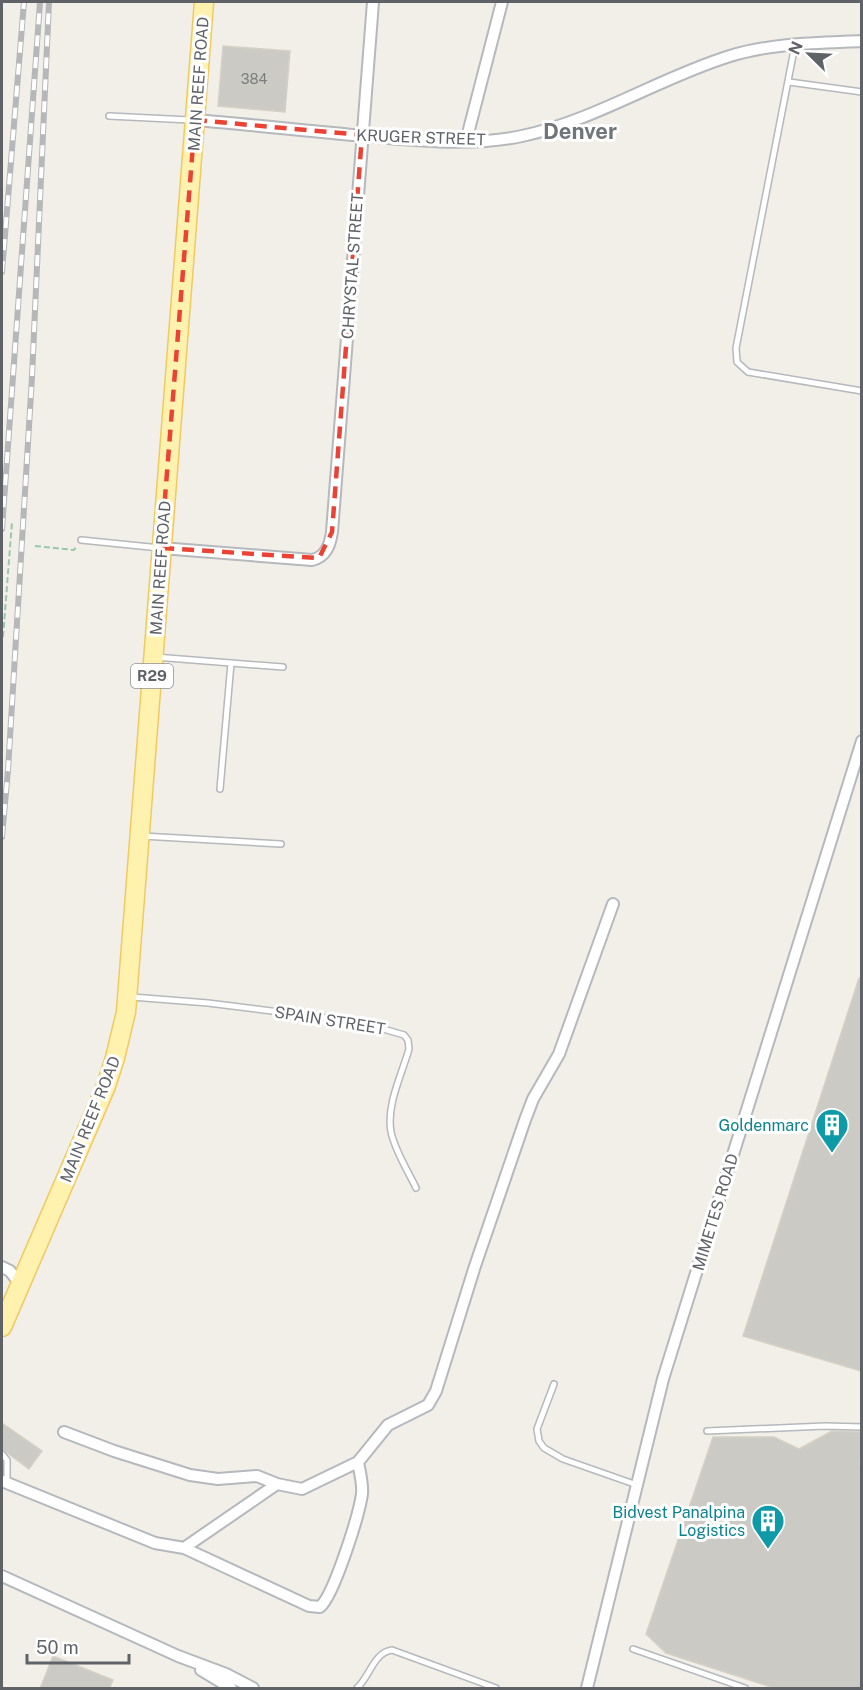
<svg xmlns="http://www.w3.org/2000/svg" width="863" height="1690" font-family="'Public Sans',sans-serif">
<rect width="100%" height="100%" fill="#f1efe8"/>
<path fill="#cccac5" stroke="#d6d1c6" stroke-width="1.5" d="M223,46L290,51L285,112L218,106Z
M859,978L861,979V1371L743,1336Z
M2,1423L42,1451L29,1469L2,1449Z
M832,1431L861,1432V1453L859,1464L861,1465V1689H777L666,1653L646,1634L713,1437H774L799,1449Z
M53,1656L113,1680L109,1689H40Z"/>
<g fill="none" stroke-linecap="round" stroke-linejoin="round">
<g stroke="#b5b8bc" stroke-width="8">
<path id="service" d="M795,45L736,348L737,362L748,372L862,391
M789,82L862,92
M109,116L190,120
M81,540L160,548
M155,657L283,667
M220,789L231,663
M142,836L281,844
M132,997L208,1003L359,1022L404,1035L408,1040L409,1049C402,1074 386,1105 391,1132C395,1151 408,1171 416,1188
M554,1384L537,1429L539,1441L544,1448L563,1459L637,1485
M707,1431L825,1426L862,1427
M2,1454L7,1460V1482
M633,1649L745,1688
M357,1688C369,1678 374,1652 392,1650L496,1688"/>
</g>
<g stroke="#b5b8bc" stroke-width="14">
<path id="minor" d="M195,120C256,125 316,132 377,137C424,141 476,146 522,136C596,120 659,78 730,56C772,43 818,43 862,41
M466,141L502,2
M161,548L312,560C326,557 330,545 332,532L373,2
M2,1267L10,1271L20,1284
M64,1432L114,1451L190,1475L218,1479L257,1476L277,1484
M2,1481L155,1543L184,1548L277,1484L302,1489L358,1462L388,1425L428,1405L436,1391L475,1266L525,1120L533,1099L559,1054L613,904
M184,1548L309,1606L320,1607C334,1595 359,1515 362,1494C363,1484 360,1473 358,1462
M2,1576L178,1656L226,1674L253,1688
M201,1670L231,1688
M587,1688L663,1379L862,741"/>
</g>
<g stroke="#f2c960" stroke-width="21">
<path id="primary" d="M2,1327L106,1086L115,1058L126,1012L204,2"/>
</g>
<path stroke="#9cc7a9" stroke-width="2" stroke-dasharray="6 3" stroke-linecap="butt" d="M35,546L74,550L76,547
M3,637L12,522"/>
<use href="#service" stroke="#fff" stroke-width="5"/>
<use href="#minor" stroke="#fff" stroke-width="10"/>
<use href="#primary" stroke="#fff2af" stroke-width="18"/>
<g stroke="#b6b7b8" stroke-width="6">
<path id="rail" d="M2,272L24,2
M2,529L40,2
M2,837L8,770L32,377L49,2"/>
</g>
<use href="#rail" stroke="#fff" stroke-width="4" stroke-dasharray="11" stroke-linecap="butt"/>
</g>
<path fill="none" stroke="#ea4335" stroke-width="4.5" stroke-dasharray="12 8" stroke-linejoin="round" d="M195,120L362,135L332,532L319,558L161,548Z"/>
<defs>
<g id="building-pin" transform="scale(1.725)"><path d="M0 17L-7.5 6A9.5 9.5 0 1 1 7.5 6Z" fill="#0f9aa8" stroke="#fff"/><path d="M-4-6H4V6H1V3H-1V6H-4ZM-2.5-4.3h1.7v1.8h-1.7ZM.8-4.3h1.7v1.8H.8ZM-2.5-1h1.7V.8h-1.7ZM.8-1h1.7V.8H.8Z" fill="#fff"/></g>
</defs>
<g fill-rule="evenodd">
<use href="#building-pin" x="832" y="1125"/>
<use href="#building-pin" x="768" y="1521"/>
</g>
<g text-anchor="middle" stroke-width="6" stroke-linejoin="round" paint-order="stroke">
<g font-size="14" fill="#7a7d7f">
<text x="254" y="84">384</text>
</g>
<rect fill="#fff" stroke="#8f9295" stroke-width="1.5" x="131" y="664" width="42" height="24" rx="4.5"/>
<g font-size="15" font-weight="bold" fill="#5f6368">
<text x="152" y="681">R29</text>
</g>
<g font-size="16" fill="#5f6368" stroke="#fff">
<text transform="translate(198 84) rotate(-86)" y="6">MAIN REEF ROAD</text>
<text transform="translate(421 137) rotate(2)" y="6">KRUGER STREET</text>
<text transform="translate(352 266) rotate(-86)" y="6">CHRYSTAL STREET</text>
<text transform="translate(160 568) rotate(-86)" y="6">MAIN REEF ROAD</text>
<text transform="translate(330 1020) rotate(9)" y="6">SPAIN STREET</text>
<text transform="translate(90 1119) rotate(-68)" y="6">MAIN REEF ROAD</text>
<text transform="translate(715 1212) rotate(-73)" y="6">MIMETES ROAD</text>
</g>
<g font-size="16" fill="#0d838f" stroke="#fff" text-anchor="end">
<text x="809" y="1131">Goldenmarc</text>
<text x="745" y="1518">Bidvest Panalpina<tspan x="745" dy="18">Logistics</tspan></text>
</g>
<g font-size="22" font-weight="bold" fill="#70757a" stroke="#fff">
<text x="580" y="139">Denver</text>
</g>
</g>
<rect width="863" height="1690" fill="none" stroke="#5f6368" stroke-width="6"/>
<g transform="translate(809 54) rotate(294)" stroke="#ffffff" stroke-width="4.5" paint-order="stroke">
<path d="M0-4.5L10 22L0 15L-10 22Z" fill="#5f6368"/>
<text y="-9" font-size="16" font-weight="bold" text-anchor="middle" fill="#5f6368">N</text>
</g>
<path d="M27 1654v9h102v-9" fill="none" stroke="#5f6368" stroke-width="3"/>
<text x="36" y="1654" font-size="18" fill="#5f6368" stroke="#ffffff" stroke-width="4.5" paint-order="stroke">50 m</text>
</svg>
